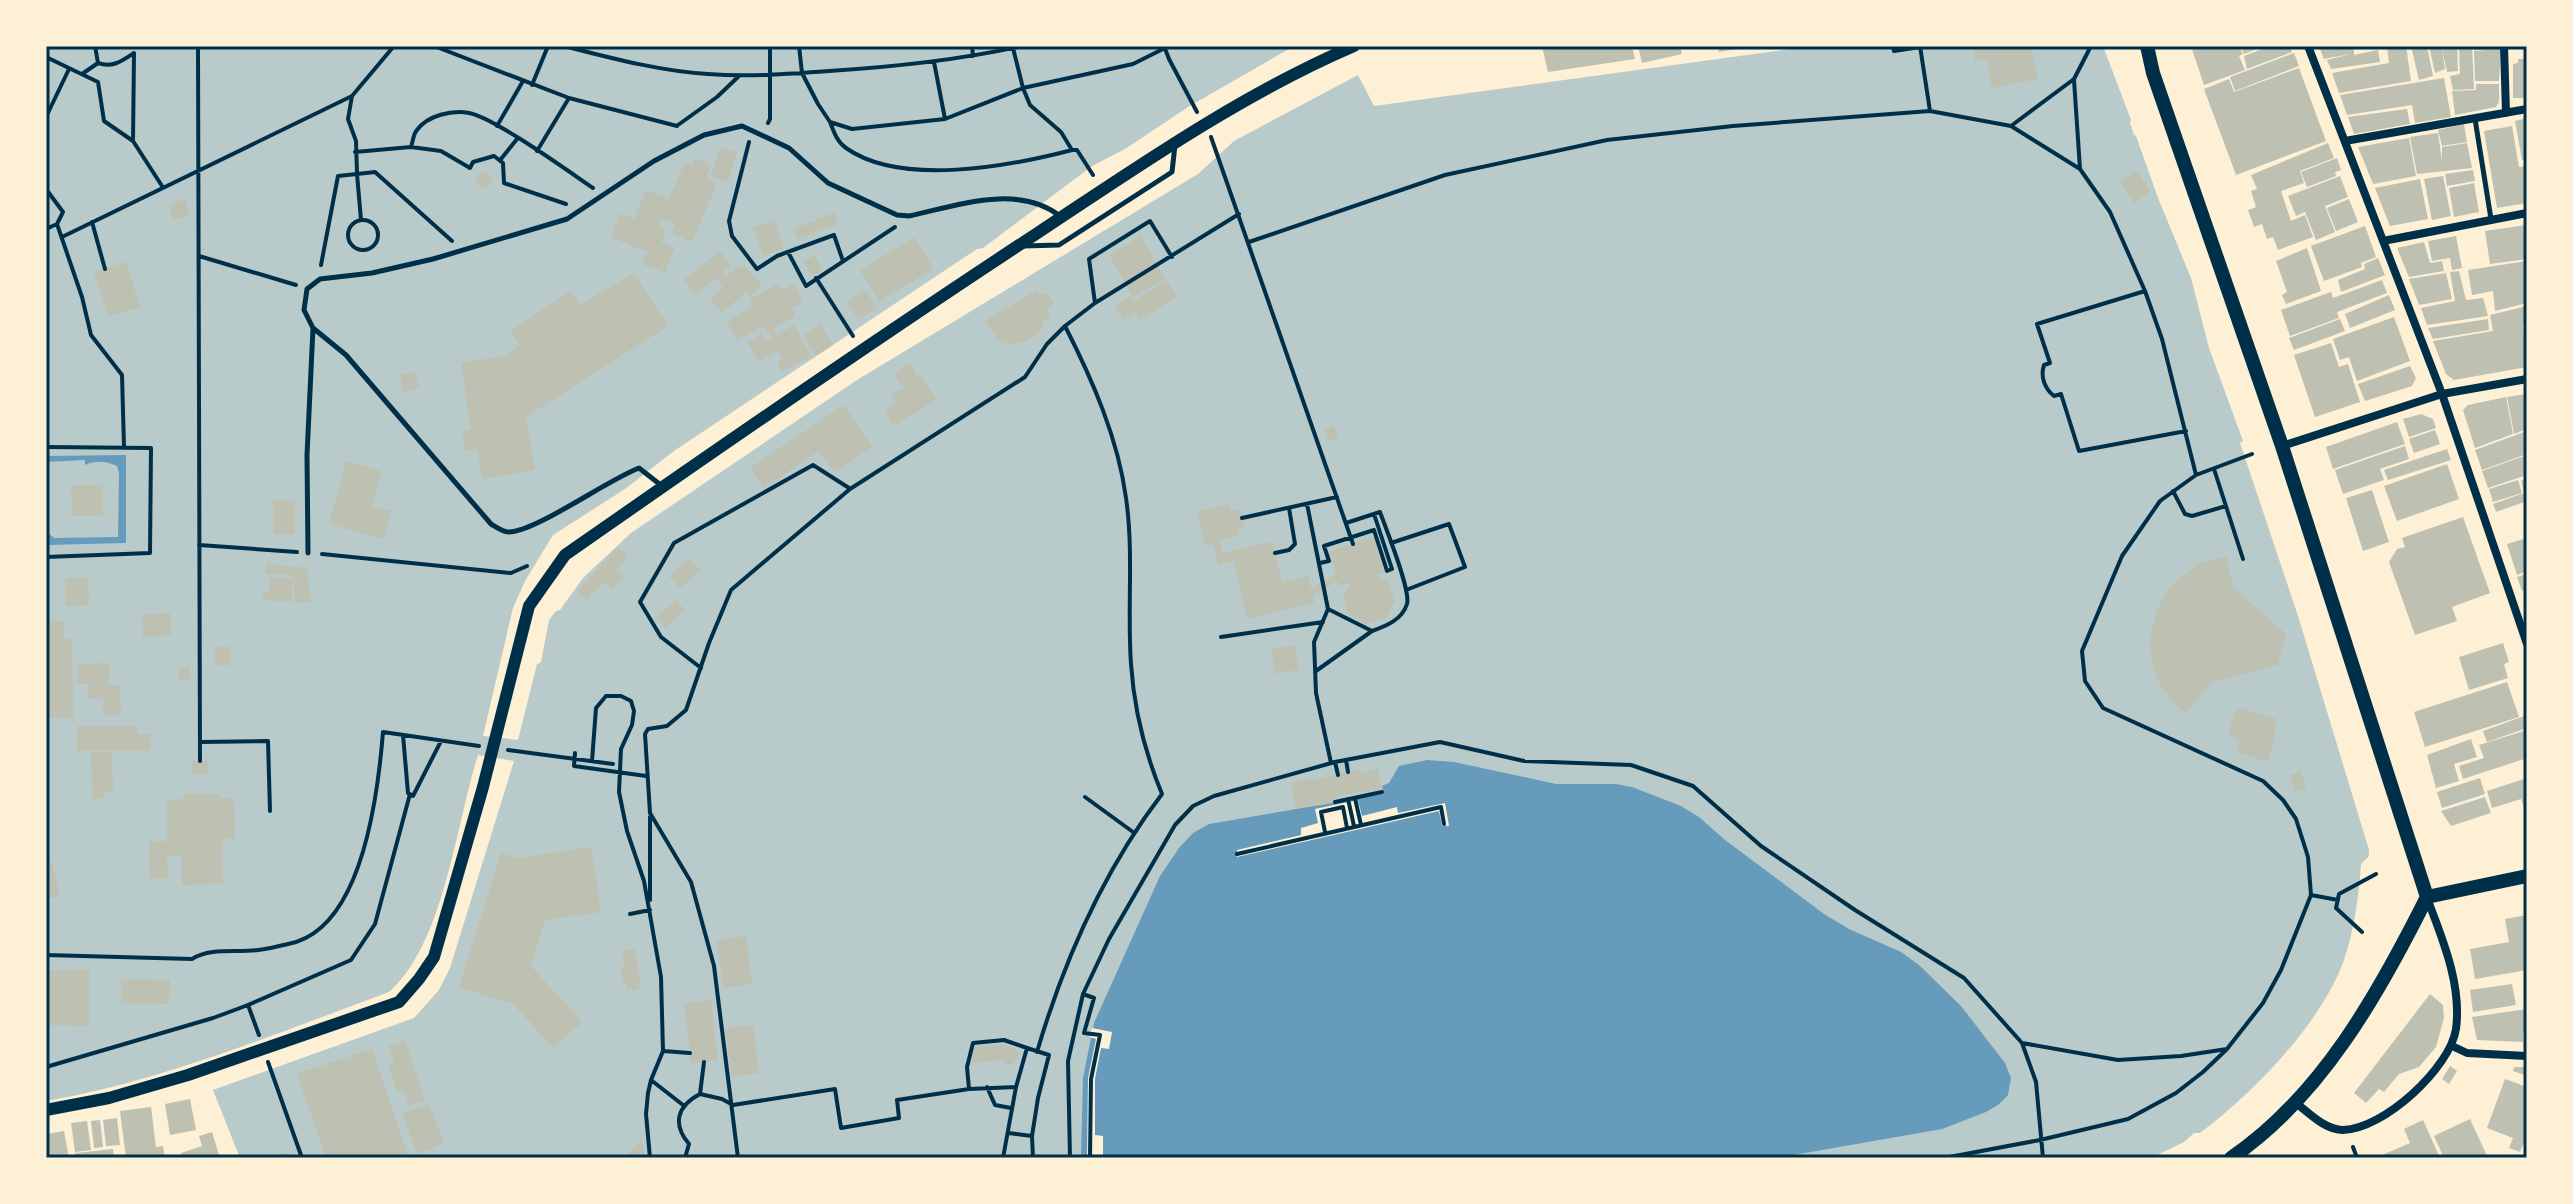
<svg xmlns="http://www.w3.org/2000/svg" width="2573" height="1204" font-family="'Alegreya Sans',sans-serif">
<rect width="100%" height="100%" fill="#fdf0d5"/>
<path fill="#b9caca" d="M46,46H1294L1188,107L1125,149L1092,166L983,248L977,249L674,451L625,489L553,535L525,581L513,608L483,736L518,740L537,664L541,662L549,620L556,611L560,610L583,578L631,533L857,380L1198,174L1234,141L1358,75L1374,106L1812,46H2103L2131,120L2130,123L2134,135L2136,136L2158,198L2191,278L2209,348L2243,441L2240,443L2298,616L2369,850V856L2361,864C2359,895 2354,931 2344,960C2321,1024 2253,1093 2200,1133H2194L2184,1142L2151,1158H240L213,1090L414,1018L439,990L450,968L514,761L478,755C456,824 444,944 389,992C277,1033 164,1081 46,1101Z"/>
<path fill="#669bbc" d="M126,455V543L46,545V531L54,538L118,537L119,473L117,466C106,461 96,460 85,465V460L46,462V456Z
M1427,760L1454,762L1556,784H1616L1632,787L1681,806L1699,817L1725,840L1824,914L1849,929L1901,952L1919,965L1961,1006L2005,1063L2011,1078L2008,1095L1998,1105L1986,1112L1942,1129L1776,1158H1081L1083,1078L1094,1023L1160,876L1179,848L1193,833L1209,824L1384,794L1382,786L1389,783L1399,766Z"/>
<path fill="#fdf0d5" d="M1358,800L1362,816L1397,807L1398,813L1445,803L1449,826H1442L1439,811L1237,857V850L1301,835V828L1318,823L1315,809Z
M1092,1028L1112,1032L1109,1049L1101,1048L1095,1079V1135L1103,1136V1158H1087L1088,1078L1096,1039L1090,1037Z"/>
<path fill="#bec0b2" d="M1542,46H1632L1635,59L1548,72Z
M1638,46H1680L1682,54L1642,63Z
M1718,46H1735L1736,49L1719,52Z
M1972,46H2042L2032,49L2038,79L1992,88L1987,58L1975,61Z
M2191,46H2239L2243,54L2239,56L2245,70L2204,85Z
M2241,46H2264L2244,54Z
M2270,46H2290L2292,52L2247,69L2244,56Z
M2319,46H2354V55L2378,50L2380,62L2331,69L2327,60L2351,54L2324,59Z
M2387,46H2406L2411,81L2339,93L2332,73L2389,63Z
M2411,46H2427L2433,76L2419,80Z
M2429,46H2457L2458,71L2447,72L2442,49L2445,69L2435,73Z
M2459,46H2472L2474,89L2453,90L2450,76L2460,74Z
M2474,46H2501L2499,81H2475L2474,51L2485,50H2474Z
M2294,53L2299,66L2235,91L2230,77Z
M2518,59H2527V98H2513V64L2518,63Z
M2299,68L2326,141L2236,175L2204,89L2229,79L2234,92Z
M2444,78L2451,117L2415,123L2412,105L2347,115L2340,95Z
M2476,84H2499V102L2496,107L2455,115L2452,91L2476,90Z
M2407,109L2410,124L2354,134L2348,117Z
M2527,118V159L2522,160L2515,121Z
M2464,124L2467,142L2442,146L2438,130Z
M2512,126L2519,167L2527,166V203L2497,208L2484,131Z
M2438,133L2442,161V147L2467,143L2472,168L2417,174L2410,137Z
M2409,138L2416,176L2373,184L2358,147Z
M2328,143L2334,158L2300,171L2304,183L2281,191L2291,221L2305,215L2313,237L2278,250L2273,237L2267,239L2262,224L2254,227L2248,210L2256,207L2251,191L2257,189L2251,175Z
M720,147L737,152L728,182L711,177Z
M695,158L711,165L706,178L717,183L692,242L671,233L675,223L663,219L659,226L666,230L661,242L675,248L665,273L642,264L647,252L611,237L620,213L634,219L646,190L669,199L685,162L692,166Z
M2337,158L2341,170L2335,172L2336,176L2307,187L2301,172Z
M2473,170L2475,181L2447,186L2445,174Z
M2137,171L2150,192L2134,203L2120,182Z
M476 180a8 8 0 1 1 16 0a8 8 0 1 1-16 0Z
M2340,176L2348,197L2325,206L2335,232L2316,240L2305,212L2296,216L2288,196Z
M2443,176L2451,216L2432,220L2424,179Z
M2420,179L2428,219L2390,226L2375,188Z
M2474,183L2479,212L2454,217L2449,188Z
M185,199L190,214L174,220L169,205Z
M2349,199L2358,222L2336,231L2327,208Z
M834,213L838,224L797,240L793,229Z
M774,220L784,248L763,256L753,228Z
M2526,225L2527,259L2490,264L2485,231Z
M2365,226L2376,257L2361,263L2362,267L2324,281L2311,246Z
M1141,236L1165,279L1133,297L1109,255Z
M2456,236L2462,268L2452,270L2450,258L2432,261L2428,241Z
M915,237L934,269L879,301L860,270Z
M2424,242L2430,263L2442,261L2444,271L2409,277L2397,248Z
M2307,248L2321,291L2286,304L2282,295L2287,292L2276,261Z
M720,251L731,265L722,273L725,277L738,266L741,269L745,266L762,286L750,296L746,292L722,313L710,299L723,288L716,278L695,295L684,280Z
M815,255L822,270L812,276L804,261Z
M2378,258L2385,275L2341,292L2338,280L2365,269L2364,264Z
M2527,261V303L2495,311L2493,291L2472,295L2468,270Z
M126,262L140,307L108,316L94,272Z
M2459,271L2466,300L2483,298L2488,316L2427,325L2421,308L2455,301L2450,272Z
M634,273L668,326L526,417L535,470L482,479L477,449L466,451L462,430L471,429L461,363L503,356L520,345L510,331L571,291L580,305Z
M2446,273L2452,299L2419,305L2409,279Z
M1167,280L1177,297L1140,320L1135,313L1123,320L1114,306L1131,296L1134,301Z
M2382,280L2387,293L2337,312L2339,318L2290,336L2281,310L2331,292L2333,298Z
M778,284L782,290L793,284L803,302L791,308L796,316L774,328L777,335L794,325L811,356L782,372L777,362L783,359L778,351L759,362L747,342L762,334L765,341L772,337L769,331L767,332L763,326L737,340L727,321L753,307L749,300Z
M865,290L877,308L858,320L847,302Z
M1036,290L1040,295L1046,292L1054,303L1047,308L1050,317L1042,321L1043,326L1034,337L1023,342L1010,345L999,341L985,321Z
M2389,295L2395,310L2350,328L2345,314Z
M2527,306V325L2523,326L2527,367L2454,380L2446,374L2433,341L2493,331L2490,315Z
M2394,317L2410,361L2357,381L2349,357L2340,360L2333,339Z
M2340,319L2345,331L2294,350L2289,338Z
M2488,319L2489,330L2433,339L2428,328Z
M820,324L833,345L816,356L803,335Z
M2331,343L2339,367L2348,364L2360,402L2315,417L2294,355Z
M910,363L918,378L922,376L936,400L894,426L885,410L897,403L891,394L903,388L894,373Z
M2410,366L2416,378L2412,386L2365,401L2358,384Z
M416,372L419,388L403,392L400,375Z
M2525,394L2527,429L2514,434L2507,397Z
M2506,397L2513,434L2475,448L2463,410L2468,405Z
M844,405L872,447L834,473L819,451L764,488L750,468Z
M2421,414L2433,419L2436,428L2409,437L2403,419Z
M2397,422L2405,444L2333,469L2326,447Z
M1334,426L1338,438L1329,441L1325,429Z
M2435,430L2440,444L2414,453L2409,439Z
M2527,431V454L2482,470L2475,450Z
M2405,446L2409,459L2380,469L2384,480L2343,494L2335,470Z
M2447,449L2451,460L2388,480L2384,470Z
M2527,455V475L2488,488L2482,471Z
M346,461L382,471L372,506L391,511L384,539L329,524Z
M2447,464L2459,499L2397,521L2384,486Z
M2527,478V501L2496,512L2493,504L2524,493L2521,481Z
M2518,480L2522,493L2493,502L2489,489Z
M71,485H103V516H72Z
M2372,490L2389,542L2363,551L2346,498Z
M273,500L295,501V534H273Z
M1230,504L1231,511L1240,509L1245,527L1237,529L1238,536L1219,540L1223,553L1272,542L1282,582L1308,576L1311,588L1336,574L1329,551L1374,537L1384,572L1375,575L1388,582L1395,601L1386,618L1367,624L1349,615L1343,597L1351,582L1339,586L1338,581L1313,595L1314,603L1247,619L1234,561L1218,565L1213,544L1205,546L1197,511Z
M2463,517L2490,593L2452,607L2457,621L2415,635L2389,562L2397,549L2405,547L2402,538Z
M2527,538V571L2517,575L2507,544Z
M618,547L628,556L616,570L624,577L612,590L604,582L587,600L577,591Z
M2226,556L2233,587L2286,634L2278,665L2210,683L2186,714L2172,701L2160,684L2153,667L2150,647L2152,629L2157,611L2165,594L2176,582L2198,564Z
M690,558L701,571L679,588L669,576Z
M266,564L307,568L311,602L295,603L293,575L265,574Z
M2527,574V589L2522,591L2517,577Z
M270,577L293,579L291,602L263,600V593H269Z
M88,578L89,605L66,606L65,579Z
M676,600L685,610L666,628L656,618Z
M170,613L171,636L143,637L142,614Z
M46,621H64V639H72L73,718H46Z
M2503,643L2509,662L2504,664L2508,678L2469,690L2459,657Z
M1295,645L1299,670L1275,674L1271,649Z
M215,647H230V665H215Z
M109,663V685H120L121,715L103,716V699H88V684H78L77,664Z
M179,667H190V680H179Z
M2507,682L2519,717L2425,747L2414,712Z
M2240,708L2277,719L2274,741L2267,762L2239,752L2237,747L2239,740L2228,734L2235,711Z
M2527,715V728L2487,742L2483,731Z
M77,726H137V734H151V751H77Z
M2527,730V758L2463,779L2459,766L2484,758L2479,745Z
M2471,739L2477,757L2454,764L2459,781L2436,788L2427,755Z
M91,752H112L113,792L104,793V799H92Z
M192,761H208V774H192Z
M1378,768L1382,789L1337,796L1334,803L1296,808L1291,783L1309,778V781L1359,769L1360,773Z
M2301,772L2306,788L2295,792L2290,775Z
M2480,778L2485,794L2442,808L2437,792Z
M2527,778V816L2521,799L2492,808L2487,791Z
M184,794H219V799L234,798L235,839H222L223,884L182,885L181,855L167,856L168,878L150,879L149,841H167V800L184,799Z
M2485,797L2491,813L2451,826L2441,811Z
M591,847L601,912L545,920L531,966L582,1022L554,1048L513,1004L459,987L501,853L518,858Z
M52,862L60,896L46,900V863Z
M2527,915V970L2475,979L2470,949L2509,942L2505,919Z
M746,936L752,984L723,988L717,940Z
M635,949L641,984H639V989L627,990V983H623L620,968L624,967L622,950Z
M46,970H89V1026L46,1025Z
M121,979L170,980L169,1004L121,1003Z
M2512,984L2516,1005L2473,1012L2470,990Z
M2430,994L2443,1005L2444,1018L2436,1047L2419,1067L2399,1074L2384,1092L2379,1089L2366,1103L2354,1093Z
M711,1000L718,1061L691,1063L684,1003Z
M2527,1009V1032H2523V1042L2477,1040L2472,1017Z
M753,1025L759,1073L732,1077L725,1028Z
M405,1041L425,1100L409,1105L403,1089L397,1091L388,1064L394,1062L389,1046Z
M1003,1044L1020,1052L1012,1066L1001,1060L970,1063L975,1047Z
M372,1049L409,1158H326L297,1074Z
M2450,1066L2457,1071L2449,1084L2442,1079Z
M2514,1067H2527V1076L2513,1071Z
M2505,1079L2527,1087V1143L2524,1142L2520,1152L2509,1148L2513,1138L2487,1128Z
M190,1099L196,1130L170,1135L165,1104Z
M429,1104L444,1143L417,1154L402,1114Z
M151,1107L156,1147L163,1146L165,1158H126L120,1111Z
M117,1118L120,1145L106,1146L103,1120Z
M2470,1119L2488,1158H2444L2434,1136Z
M100,1120L103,1147L94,1148L91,1121Z
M2423,1120L2440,1158H2375L2410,1143L2404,1129Z
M87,1121L91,1150L75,1152L71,1123Z
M64,1131L69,1158H46V1134Z
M212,1132L220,1158H182L181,1153L202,1146L199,1136Z
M641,1140L645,1158H625Z
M113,1149L114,1158H75V1153Z
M288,1151L291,1158H268Z"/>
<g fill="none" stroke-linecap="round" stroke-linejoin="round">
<path stroke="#003049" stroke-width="4" d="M198,46L200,761
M434,46L569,98L677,126
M564,46C611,58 659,71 708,74C748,77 789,74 829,71C895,67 959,60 1023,46
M799,46L802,73L818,104L830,122L852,129L945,119L1023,88L1133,64L1169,46
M972,46L973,56
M1164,46L1169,59L1197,112
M1893,46L1894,51L1920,47
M1920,46L1930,111
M1013,48L1023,88L1030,105L1061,132L1072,150H1077L1093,175
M46,57L98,82L104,121L133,141L162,186
M934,62L945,119
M98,63C113,68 122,61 134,53L133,141
M82,74L98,63L95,46
M2074,80L2080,169
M532,85L548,46
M352,96L348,119L356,141L357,174L375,172L452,241
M46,117L69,69
M830,122C834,132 837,142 846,148C901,187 1011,166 1072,150
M768,123L770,119V46
M678,125L717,97L739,76
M497,126L523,81
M2011,126L2074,79L2091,46
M1211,137L1353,544
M749,142L729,221L732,236L757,269L777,256L834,235L843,261
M411,147C413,142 413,134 417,130C428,115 452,110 469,113C493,117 568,171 593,188
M537,151L569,98
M355,152L411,147L441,151L470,168L473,162L494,156L503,163L504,183L566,204
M501,159L517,139
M46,189L63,212L57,224L82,297L91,335L122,375L124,447
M348 235a15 15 0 1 1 30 0a15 15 0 1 1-30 0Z
M92,222L105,269
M46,229L57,224
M62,237L352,96L394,46
M788,252L806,286L895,227
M199,256L296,285
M321,265L338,176L357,174L361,220
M816,278L853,336
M2145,291L2037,324L2050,363L2044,365C2040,377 2045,389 2054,396L2061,394L2079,451L2186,431
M1095,303L1089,259L1150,221L1172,257
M46,447L151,448L150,553L46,557
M2214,469L2243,559
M2196,475L2252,454
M2173,491L2185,514L2192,516L2226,506
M1307,504L1328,609L1314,642L1316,693L1331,763
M1242,518L1337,497
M1391,543L1449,524L1465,567L1406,590
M199,545L297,552
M1275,553L1289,550L1295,544L1289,508
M322,554L511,573L527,566
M1320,563L1329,561L1324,546L1374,530L1387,571L1392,569L1374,514
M1328,609L1372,631C1386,626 1402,620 1407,604C1411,590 1386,529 1380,512L1346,523
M1221,637L1323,622
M701,668L661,637L640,602L674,543L813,465L849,488
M1316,671L1372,631
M403,735L408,793L413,796L441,741
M200,742L268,741L270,811
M508,750L613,764
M575,753L574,766L646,776
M1346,760L1348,772
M592,761L596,708L606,696H621L631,701L634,711L632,725L621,749L619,792L627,831L644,881L661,977L663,1051L651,1080L648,1093L646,1114L650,1158
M1335,762L1338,775
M1085,797L1133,832
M1355,798L1361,825
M1348,799L1354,826
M1335,802L1382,792
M1343,807L1347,828
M650,817V900
M1325,832L1321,812L1343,807
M1237,854L1441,807L1444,824
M2311,895L2338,900
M630,914L650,910
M2362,932L2336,908L2339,894L2376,874
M46,955L192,959C211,947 236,953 258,950C268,949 278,946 288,944C363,930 378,794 383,732L479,746
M1083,994L1094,998L1084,1033L1100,1035L1091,1079L1090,1158
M248,1005L259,1035
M2022,1043L2036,1082L2043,1158
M1027,1048L1004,1040L973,1043L967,1067L969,1089L1016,1087L1027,1048L1049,1055L1038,1098L1032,1136
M663,1051L690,1053
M1037,1052C1064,960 1104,870 1162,794C1145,753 1134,709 1131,664C1127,609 1134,553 1126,498C1118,438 1092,379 1065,326
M268,1062L302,1158
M46,1067L213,1018L248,1005L351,960L375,924L410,794
M651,1080L683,1105
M987,1087L995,1105L1011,1108
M700,1094L704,1062
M1009,1133L1032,1136L1033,1158
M2353,1147L2357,1158
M685,1158L689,1144C672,1124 677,1106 700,1094L722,1099L733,1105L835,1089L841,1128L899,1118L897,1100L969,1089
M738,1158L714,966L691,882L650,813L645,734L648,729L667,726L686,710L709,643L731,590L850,489L1025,377L1047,344L1065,326L1095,303L1239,214
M1003,1158L1016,1087
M1070,1158L1068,1061L1083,994L1109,939L1175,825L1193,806L1214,796L1335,762L1440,742L1524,761L1631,765L1693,786L1761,846L1855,910L1964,978L2022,1043L2118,1060L2181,1056L2227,1049L2263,1003L2281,970L2311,895L2308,857L2296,819L2283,800L2263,781L2103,708L2085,681L2082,651L2122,556L2160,501L2196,475L2162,339L2145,291L2110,212L2080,169L2011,126L1930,111L1733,126L1607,140L1445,175L1249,242
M1944,1158L2040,1140L2128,1119L2176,1093L2203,1072L2226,1050"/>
<path stroke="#003049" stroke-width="5" d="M2475,119L2491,219
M1024,246L1059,245L1172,172L1175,145
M662,486L639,468C607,480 534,533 508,532C503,532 496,527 491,524L346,355L313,328L304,310L307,289L320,279L372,273L433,259L567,219L654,161L704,135L742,126L789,148L828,183L897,215L909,216C956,206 1018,183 1060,216
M308,553L307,455L313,328"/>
<path stroke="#003049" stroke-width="8" d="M2308,46L2442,394L2527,644
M2504,46L2506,113
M2345,141L2527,109
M2383,241L2527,213
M2282,446L2442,394L2527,379
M2452,1046L2467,1053L2527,1056
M2296,1103C2309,1113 2325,1130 2343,1130C2384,1129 2450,1068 2456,1029C2462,984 2442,938 2427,898"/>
<path stroke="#003049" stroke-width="12" d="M46,1110L109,1098L188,1075L399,1002L419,979L434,957L483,787L529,606L565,555C721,446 877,338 1036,234C1137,167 1242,94 1354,46"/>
<path stroke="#003049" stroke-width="14" d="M2147,46L2153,73L2282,446L2427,897C2379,993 2321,1097 2231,1158
M2427,897L2527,876"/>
</g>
<rect width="2573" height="1204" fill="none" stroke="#fdf0d5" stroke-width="96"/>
<rect x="48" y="48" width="2477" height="1108" fill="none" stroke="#003049" stroke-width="3"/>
</svg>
